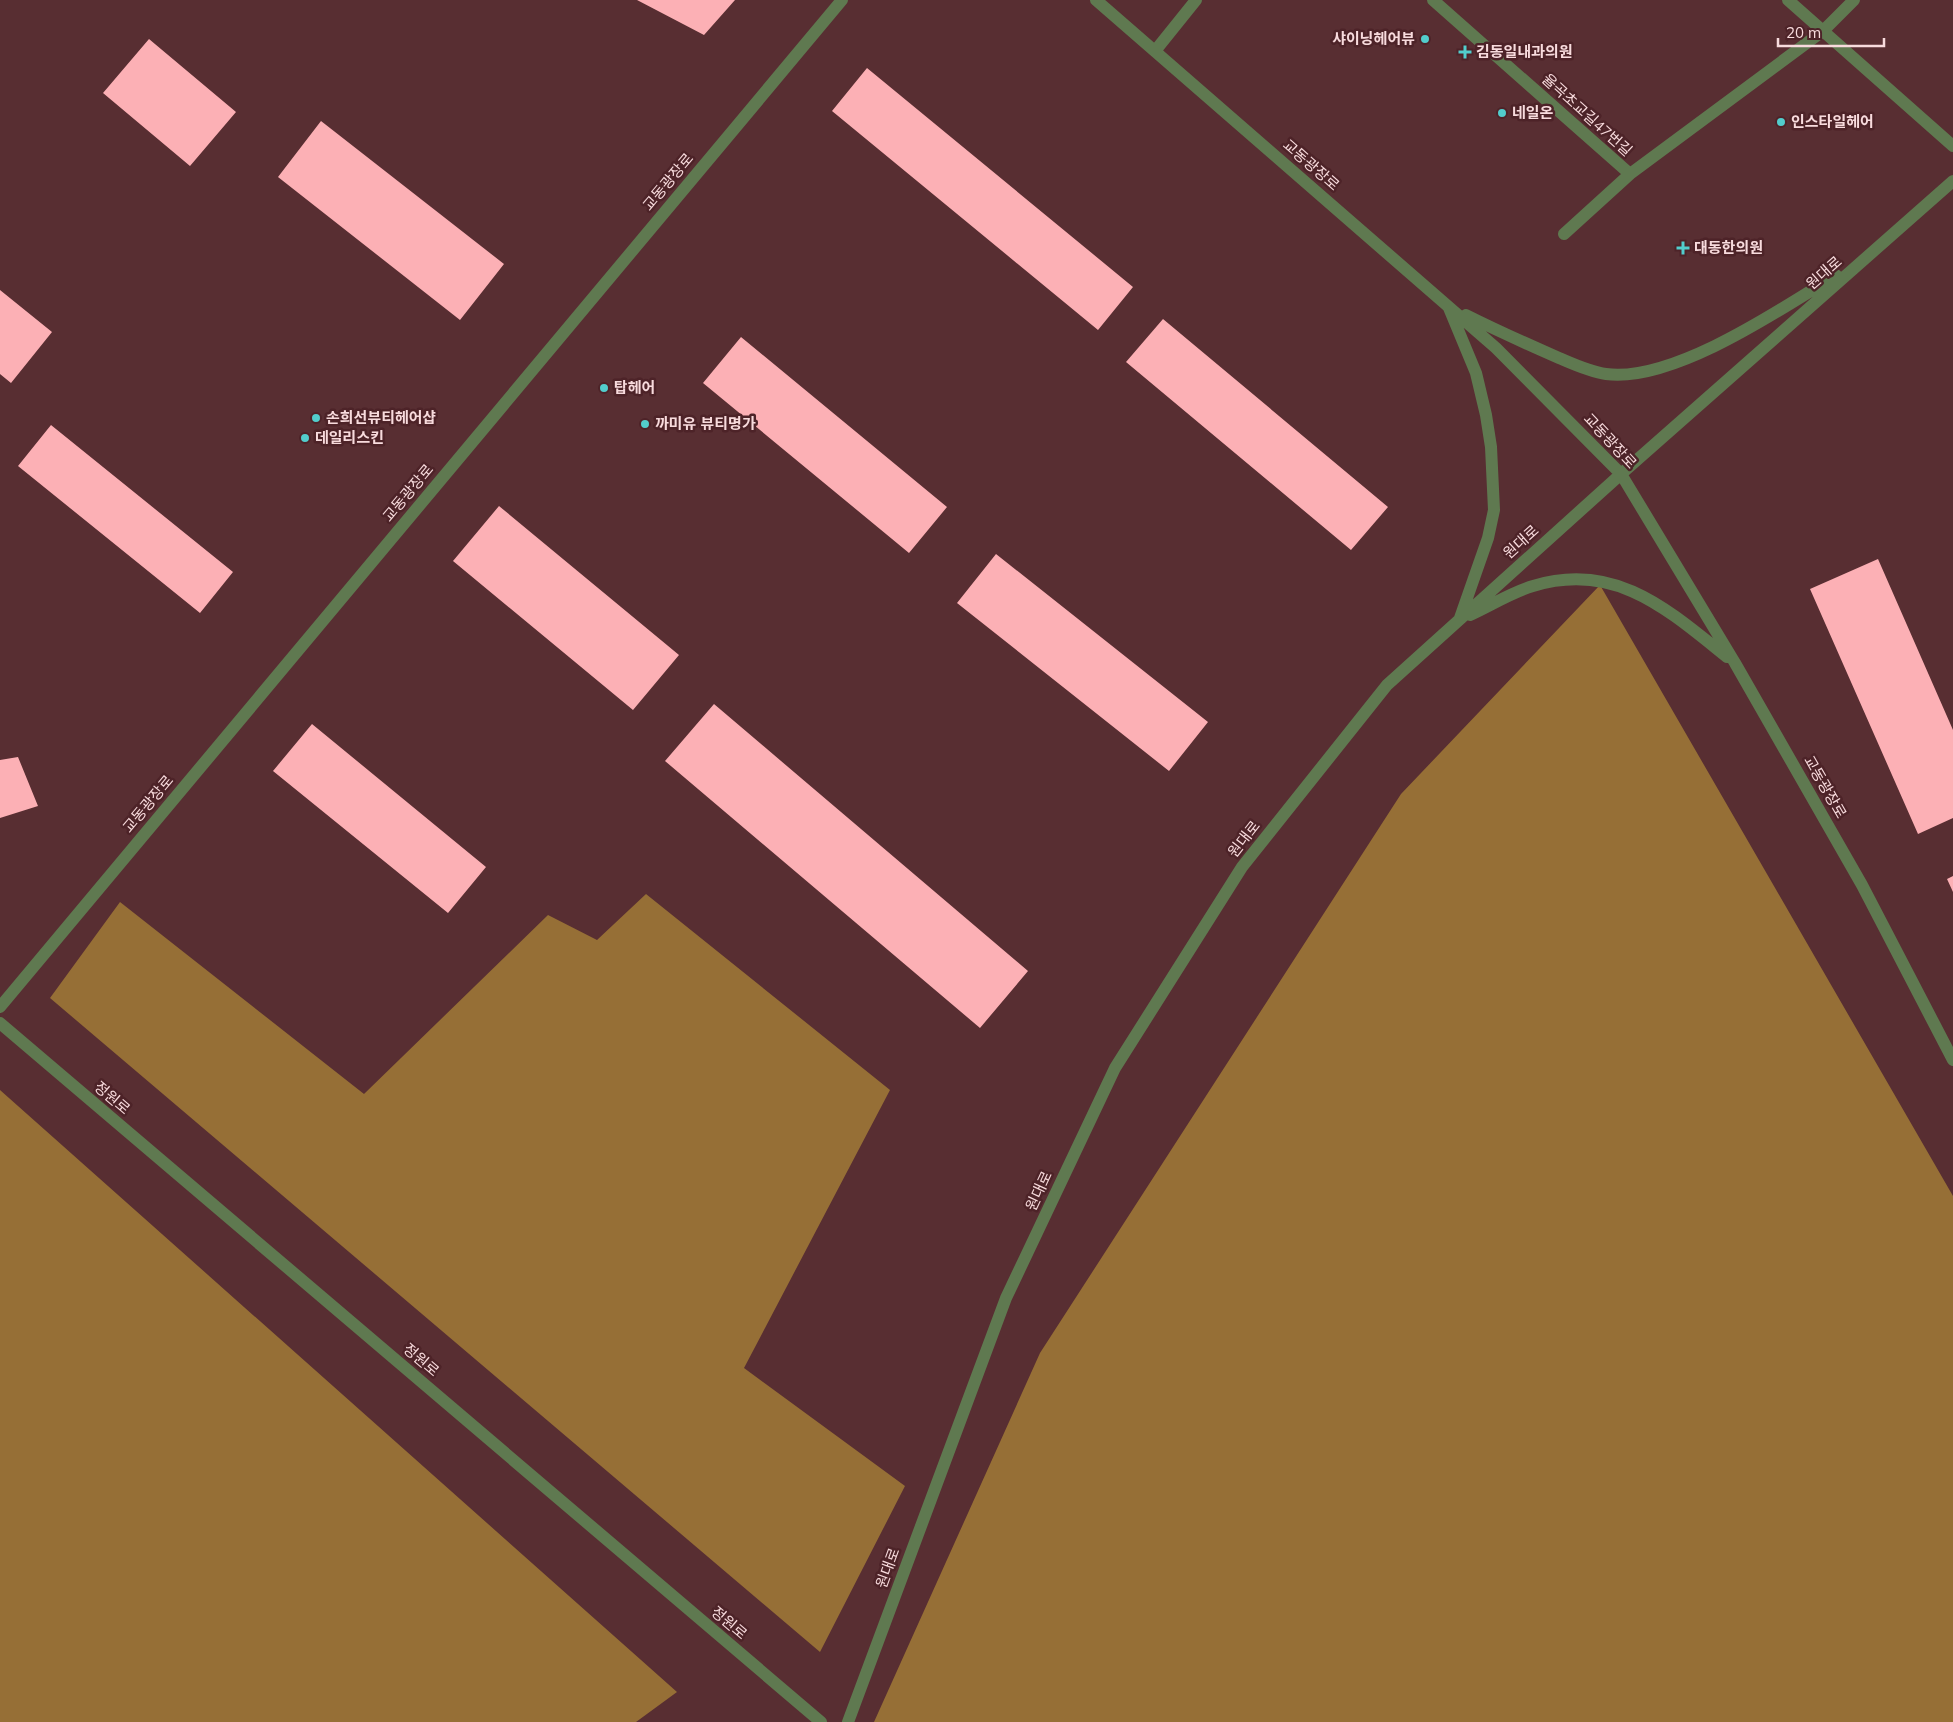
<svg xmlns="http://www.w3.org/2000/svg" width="1953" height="1722" font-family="Mulish,'Noto Sans KR',sans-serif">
<rect width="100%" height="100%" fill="#582e32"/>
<path fill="#966f36" d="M1600,585L1953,1196V1722H874L1040,1353L1401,794Z
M646,894L890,1090L744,1368L905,1486L820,1652L50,998L120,902L364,1094L548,915L597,940Z
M0,1090L677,1692L636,1722H0Z"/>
<path fill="#fcb0b5" d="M637,0H735L704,35Z
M149,39L236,112L190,166L103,93Z
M867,68L1133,287L1098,330L832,111Z
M321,121L504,264L460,320L278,177Z
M0,290L52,332L11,383L0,374Z
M1163,319L1388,507L1351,550L1126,362Z
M741,337L947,507L909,553L703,383Z
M51,425L233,572L200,613L18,466Z
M499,506L679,655L633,710L453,561Z
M996,554L1208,722L1169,771L957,603Z
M1878,559L1953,730V818L1918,834L1810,589Z
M714,704L1028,971L980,1028L665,761Z
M312,724L486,867L448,913L273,771Z
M18,757L38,806L0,818V760Z
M1953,876V892L1947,879Z"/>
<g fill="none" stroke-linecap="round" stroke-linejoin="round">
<path stroke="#5f7950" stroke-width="12" d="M1096,0L1496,348L1621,474L1735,663L1862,885L1953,1060
M1433,0L1630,174
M1788,0L1953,146
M1155,51L1196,0
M1564,234L1630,174L1823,31L1854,0
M1449,308L1476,373L1486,415L1491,447L1494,510L1488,538L1460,618
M1466,315C1496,330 1527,344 1559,358C1573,364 1590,372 1606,374C1672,383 1780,310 1836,275
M1470,615C1490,606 1512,592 1533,586C1615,561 1667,609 1727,657
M0,1007L842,0
M0,1023L821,1722
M848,1722L1006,1298L1115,1068L1242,867L1387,685L1621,474L1953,181"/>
</g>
<g fill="#52cdcc" stroke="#4d2328" stroke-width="2">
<circle cx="1425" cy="39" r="5"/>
<path d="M1462.5 44.5h5v5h5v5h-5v5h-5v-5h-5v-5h5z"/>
<circle cx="1502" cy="113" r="5"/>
<circle cx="1781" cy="122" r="5"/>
<path d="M1680.5 240.5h5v5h5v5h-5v5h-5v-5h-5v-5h5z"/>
<circle cx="604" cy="388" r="5"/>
<circle cx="316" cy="418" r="5"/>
<circle cx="645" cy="424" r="5"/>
<circle cx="305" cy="438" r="5"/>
</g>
<g text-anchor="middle" stroke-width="5" stroke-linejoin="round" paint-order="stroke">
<g font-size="15" font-weight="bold" fill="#f8dbdd" stroke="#4d2328" text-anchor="start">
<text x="1415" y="44" text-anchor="end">샤이닝헤어뷰</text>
<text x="1476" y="57">김동일내과의원</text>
<text x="1512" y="118">네일온</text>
<text x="1791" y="127">인스타일헤어</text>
<text x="1694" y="253">대동한의원</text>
<text x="614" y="393">탑헤어</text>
<text x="326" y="423">손희선뷰티헤어샵</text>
<text x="655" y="429">까미유 뷰티명가</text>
<text x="315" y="443">데일리스킨</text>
</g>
<g font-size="15" fill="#f8dbdd" stroke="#4d2328">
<text transform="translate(1587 115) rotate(42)" y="5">율곡초교길47번길</text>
<text transform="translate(1311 165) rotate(41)" y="5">교동광장로</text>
<text transform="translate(668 182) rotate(-50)" y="5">교동광장로</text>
<text transform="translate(1824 273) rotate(-41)" y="5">원대로</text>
<text transform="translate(1610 441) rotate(47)" y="5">교동광장로</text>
<text transform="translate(408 493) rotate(-50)" y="5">교동광장로</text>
<text transform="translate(1521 542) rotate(-42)" y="5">원대로</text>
<text transform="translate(1825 787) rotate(60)" y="5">교동광장로</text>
<text transform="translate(148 804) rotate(-50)" y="5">교동광장로</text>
<text transform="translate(1244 839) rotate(-52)" y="5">원대로</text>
<text transform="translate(112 1098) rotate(40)" y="5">정원로</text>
<text transform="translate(1039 1191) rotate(-65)" y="5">원대로</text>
<text transform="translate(421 1360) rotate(40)" y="5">정원로</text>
<text transform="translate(888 1568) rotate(-70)" y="5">원대로</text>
<text transform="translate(729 1623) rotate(40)" y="5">정원로</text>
</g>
</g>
<path d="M1778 38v8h106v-8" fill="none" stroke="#f8dbdd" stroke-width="2.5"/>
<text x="1786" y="38" font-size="15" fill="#f8dbdd" stroke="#4d2328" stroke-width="4" paint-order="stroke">20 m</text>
</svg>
